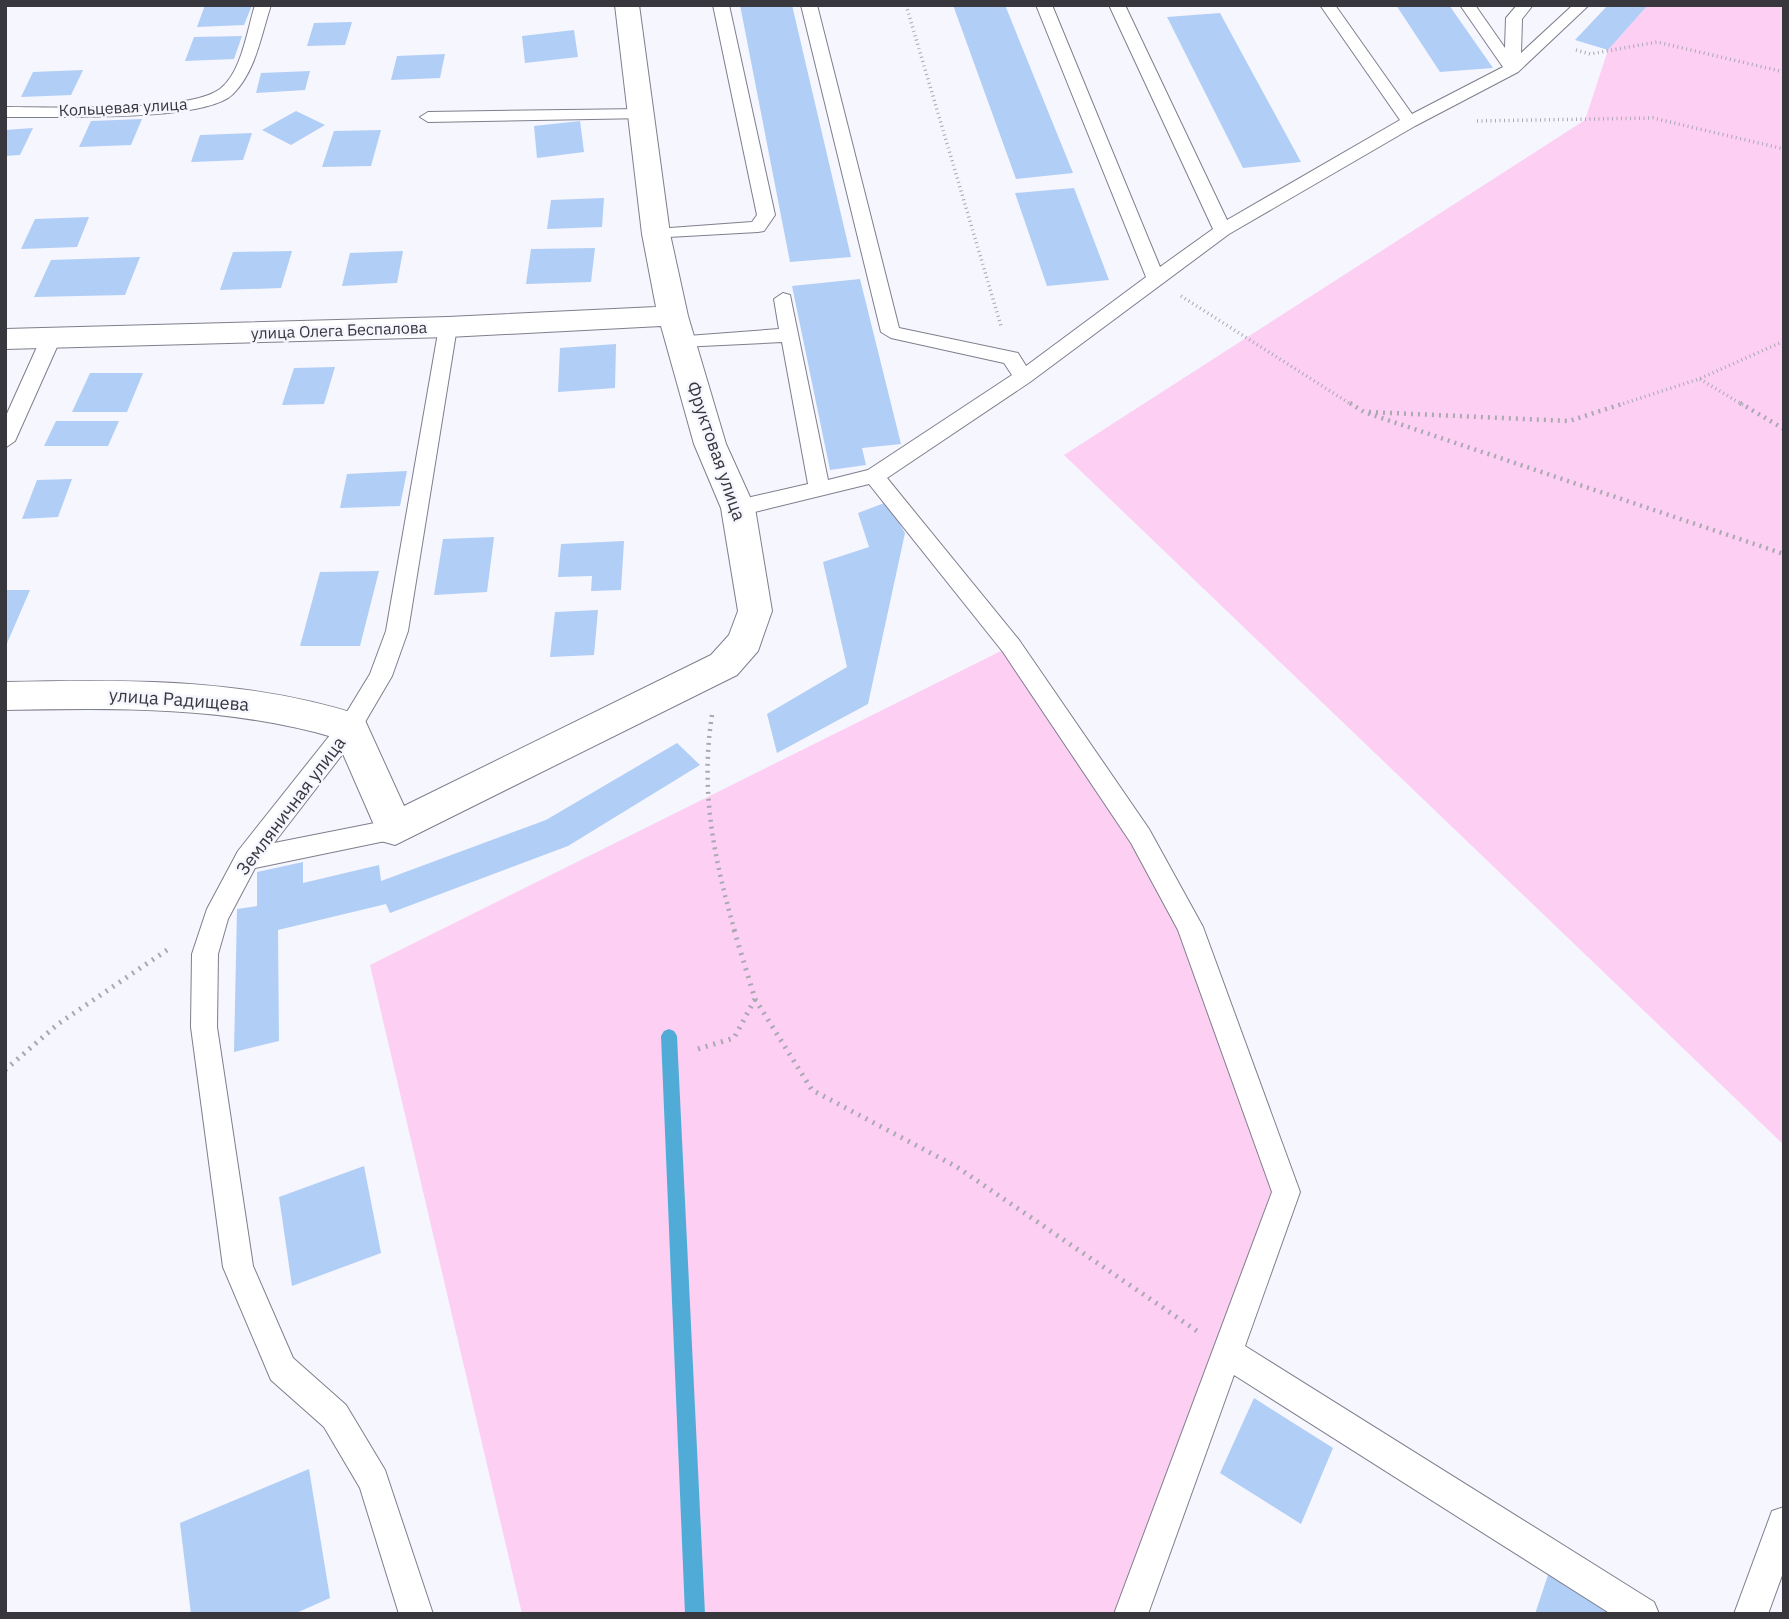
<svg xmlns="http://www.w3.org/2000/svg" width="1789" height="1619" font-family="'IBM Plex Sans',sans-serif">
<rect width="100%" height="100%" fill="#f6f6ff"/>
<path fill="#fdcff3" d="M1648,5H1784V1145L1064,455L1585,120L1608,50Z
M1011,646L1140,836L1286,1192L1131,1614H522L370,965Z"/>
<g fill="none" stroke-linecap="round" stroke-linejoin="round">
<path fill="#50acd7" fill-rule="evenodd" d="M669,1029L674,1031L677,1036L705,1614H685L661,1036L664,1031Z"/>
</g>
<path fill="#b1cef6" d="M205,5H252L244,25L197,27Z
M740,5H792L851,257L790,262Z
M953,5H1005L1073,173L1016,179Z
M1396,5H1449L1493,68L1440,72Z
M1608,5H1648L1608,50L1575,40Z
M1220,13L1301,162L1243,168L1167,17Z
M352,22L345,45L307,46L314,23Z
M574,30L578,57L525,63L522,36Z
M242,36L234,59L185,61L194,37Z
M445,54L440,78L391,80L397,56Z
M83,70L71,95L21,97L33,72Z
M310,71L305,90L256,93L261,73Z
M296,111L325,125L291,145L262,130Z
M142,119L131,145L79,147L91,121Z
M580,121L584,152L537,158L534,126Z
M33,128L20,155L5,156V130Z
M381,130L371,166L322,167L334,131Z
M252,133L243,160L191,162L200,135Z
M1074,188L1109,280L1047,286L1015,193Z
M604,198L602,227L547,229L551,200Z
M89,217L77,247L21,249L35,219Z
M595,248L591,282L526,284L531,249Z
M292,251L281,288L220,290L233,252Z
M403,251L397,283L342,286L350,253Z
M140,257L125,295L34,297L51,260Z
M860,279L901,444L862,448L866,465L830,470L792,286Z
M616,344L615,388L558,392L560,348Z
M335,367L324,404L282,405L294,368Z
M90,373H143L127,412H72Z
M56,421H119L108,446H44Z
M407,471L400,506L340,508L347,474Z
M72,479L58,517L22,519L37,480Z
M887,502L905,533L868,704L777,753L767,714L847,667L823,562L869,547L858,513Z
M494,537L487,592L434,595L443,539Z
M624,541L621,590L591,591L592,576L558,577L561,544Z
M379,571L360,646H300L320,572Z
M5,590H30L5,648Z
M598,610L594,655L550,657L555,612Z
M677,743L700,765L568,846L390,913L386,904L278,930L279,1041L234,1052L237,909L257,906V872L303,862V883L379,865L381,881L546,820Z
M364,1166L381,1253L292,1286L279,1197Z
M1254,1398L1333,1448L1301,1524L1220,1473Z
M309,1469L330,1598L294,1614H191L180,1523Z
M1551,1566L1629,1614H1535Z"/>
<g fill="none" stroke-linecap="round" stroke-linejoin="round">
<g stroke="#7e7f8c" stroke-width="2">
<path id="service" d="M255,5H271C261,35 256,71 233,94C204,123 50,116 5,117V107C49,107 188,113 220,89C242,72 247,30 255,5Z
M713,5H729L775,215L764,231L758,232L650,238L647,234L656,229L752,222L757,215Z
M801,5H817L899,328L1018,353L1026,366L1146,277L1036,5H1052L1160,267L1213,229L1109,5H1125L1227,220L1400,120L1320,5H1335L1412,114L1503,67L1460,5H1475L1505,48L1506,18L1517,5H1533L1522,19L1521,53L1573,5H1589L1518,72L1415,126L1229,234L1030,382L887,478L1019,640L1149,829L1203,927L1300,1192L1245,1346L1654,1602L1659,1614H1611L1234,1375L1148,1614H1114L1272,1192L1178,930L1131,843L1003,652L869,484L738,516L731,513L727,508L731,503L738,500L808,484L782,342L681,347L674,345L671,341L674,337L779,329L774,299L783,293L790,295L828,480L868,470L1012,375L1004,363L891,338L881,332Z
M641,109L647,110V118L428,122L420,117L428,112Z
M448,321L457,327L408,631L392,676L358,734L274,843L395,819L404,822L407,829L404,836L395,839L255,868L228,919L218,954L217,1027L253,1266L293,1358L346,1405L385,1470L433,1614H399L360,1488L324,1427L271,1380L223,1267L191,1027L192,954L207,909L238,851L342,720L370,674L386,631L439,327Z
M51,332L61,338L15,441L5,448V418L41,338Z
M1784,1507V1570L1768,1614H1734L1772,1511Z"/>
</g>
<g stroke="#7e7f8c" stroke-width="2">
<path id="minor" d="M615,5H639L670,234L688,316L726,444L755,508L772,611L758,651L737,675L395,845L381,841L336,738C228,706 117,708 5,710V682C126,679 247,678 363,716L404,806L711,655L729,635L738,611L721,508L694,444L661,326L448,337L5,349V329L448,317L656,307L642,234Z"/>
</g>
<path stroke="#a9a9b1" stroke-width="3.5" stroke-dasharray="1 3.5" stroke-linecap="butt" d="M906,5L1001,326
M1576,50L1590,54L1657,42L1784,72
M1477,121L1653,118L1784,149
M1181,296L1352,405
M1700,379L1743,405
M1619,405L1699,379L1784,341"/>
<path stroke="#a9a9b1" stroke-width="4.5" stroke-dasharray="2 5" stroke-linecap="butt" d="M1350,403L1364,412L1784,554
M1740,403L1784,429
M1369,412L1569,421L1625,403
M712,715C700,791 714,859 735,932"/>
<path stroke="#a9a9b1" stroke-width="5" stroke-dasharray="2 6" stroke-linecap="butt" d="M755,999L812,1090L957,1167L1197,1331
M698,1049L734,1038L755,999L734,930
M5,1070L58,1024L167,950"/>
<use href="#service" fill="#fff" fill-rule="evenodd"/>
<use href="#minor" fill="#fff" fill-rule="evenodd"/>
</g>
<g text-anchor="middle" stroke-width="5" stroke-linejoin="round" paint-order="stroke">
<g font-size="16" fill="#37373d" stroke="#f6f6ff">
<text transform="translate(123 107) rotate(-3)" y="6">Кольцевая улица</text>
<text transform="translate(339 330) rotate(-2)" y="6">улица Олега Беспалова</text>
</g>
<g font-size="18" fill="#37373d" stroke="#f6f6ff">
<text transform="translate(716 451) rotate(71)" y="6">Фруктовая улица</text>
<text transform="translate(179 700) rotate(4)" y="6">улица Радищева</text>
<text transform="translate(291 806) rotate(-53)" y="6">Земляничная улица</text>
</g>
</g>
<rect width="1789" height="1619" fill="none" stroke="#37373d" stroke-width="14"/>
</svg>
